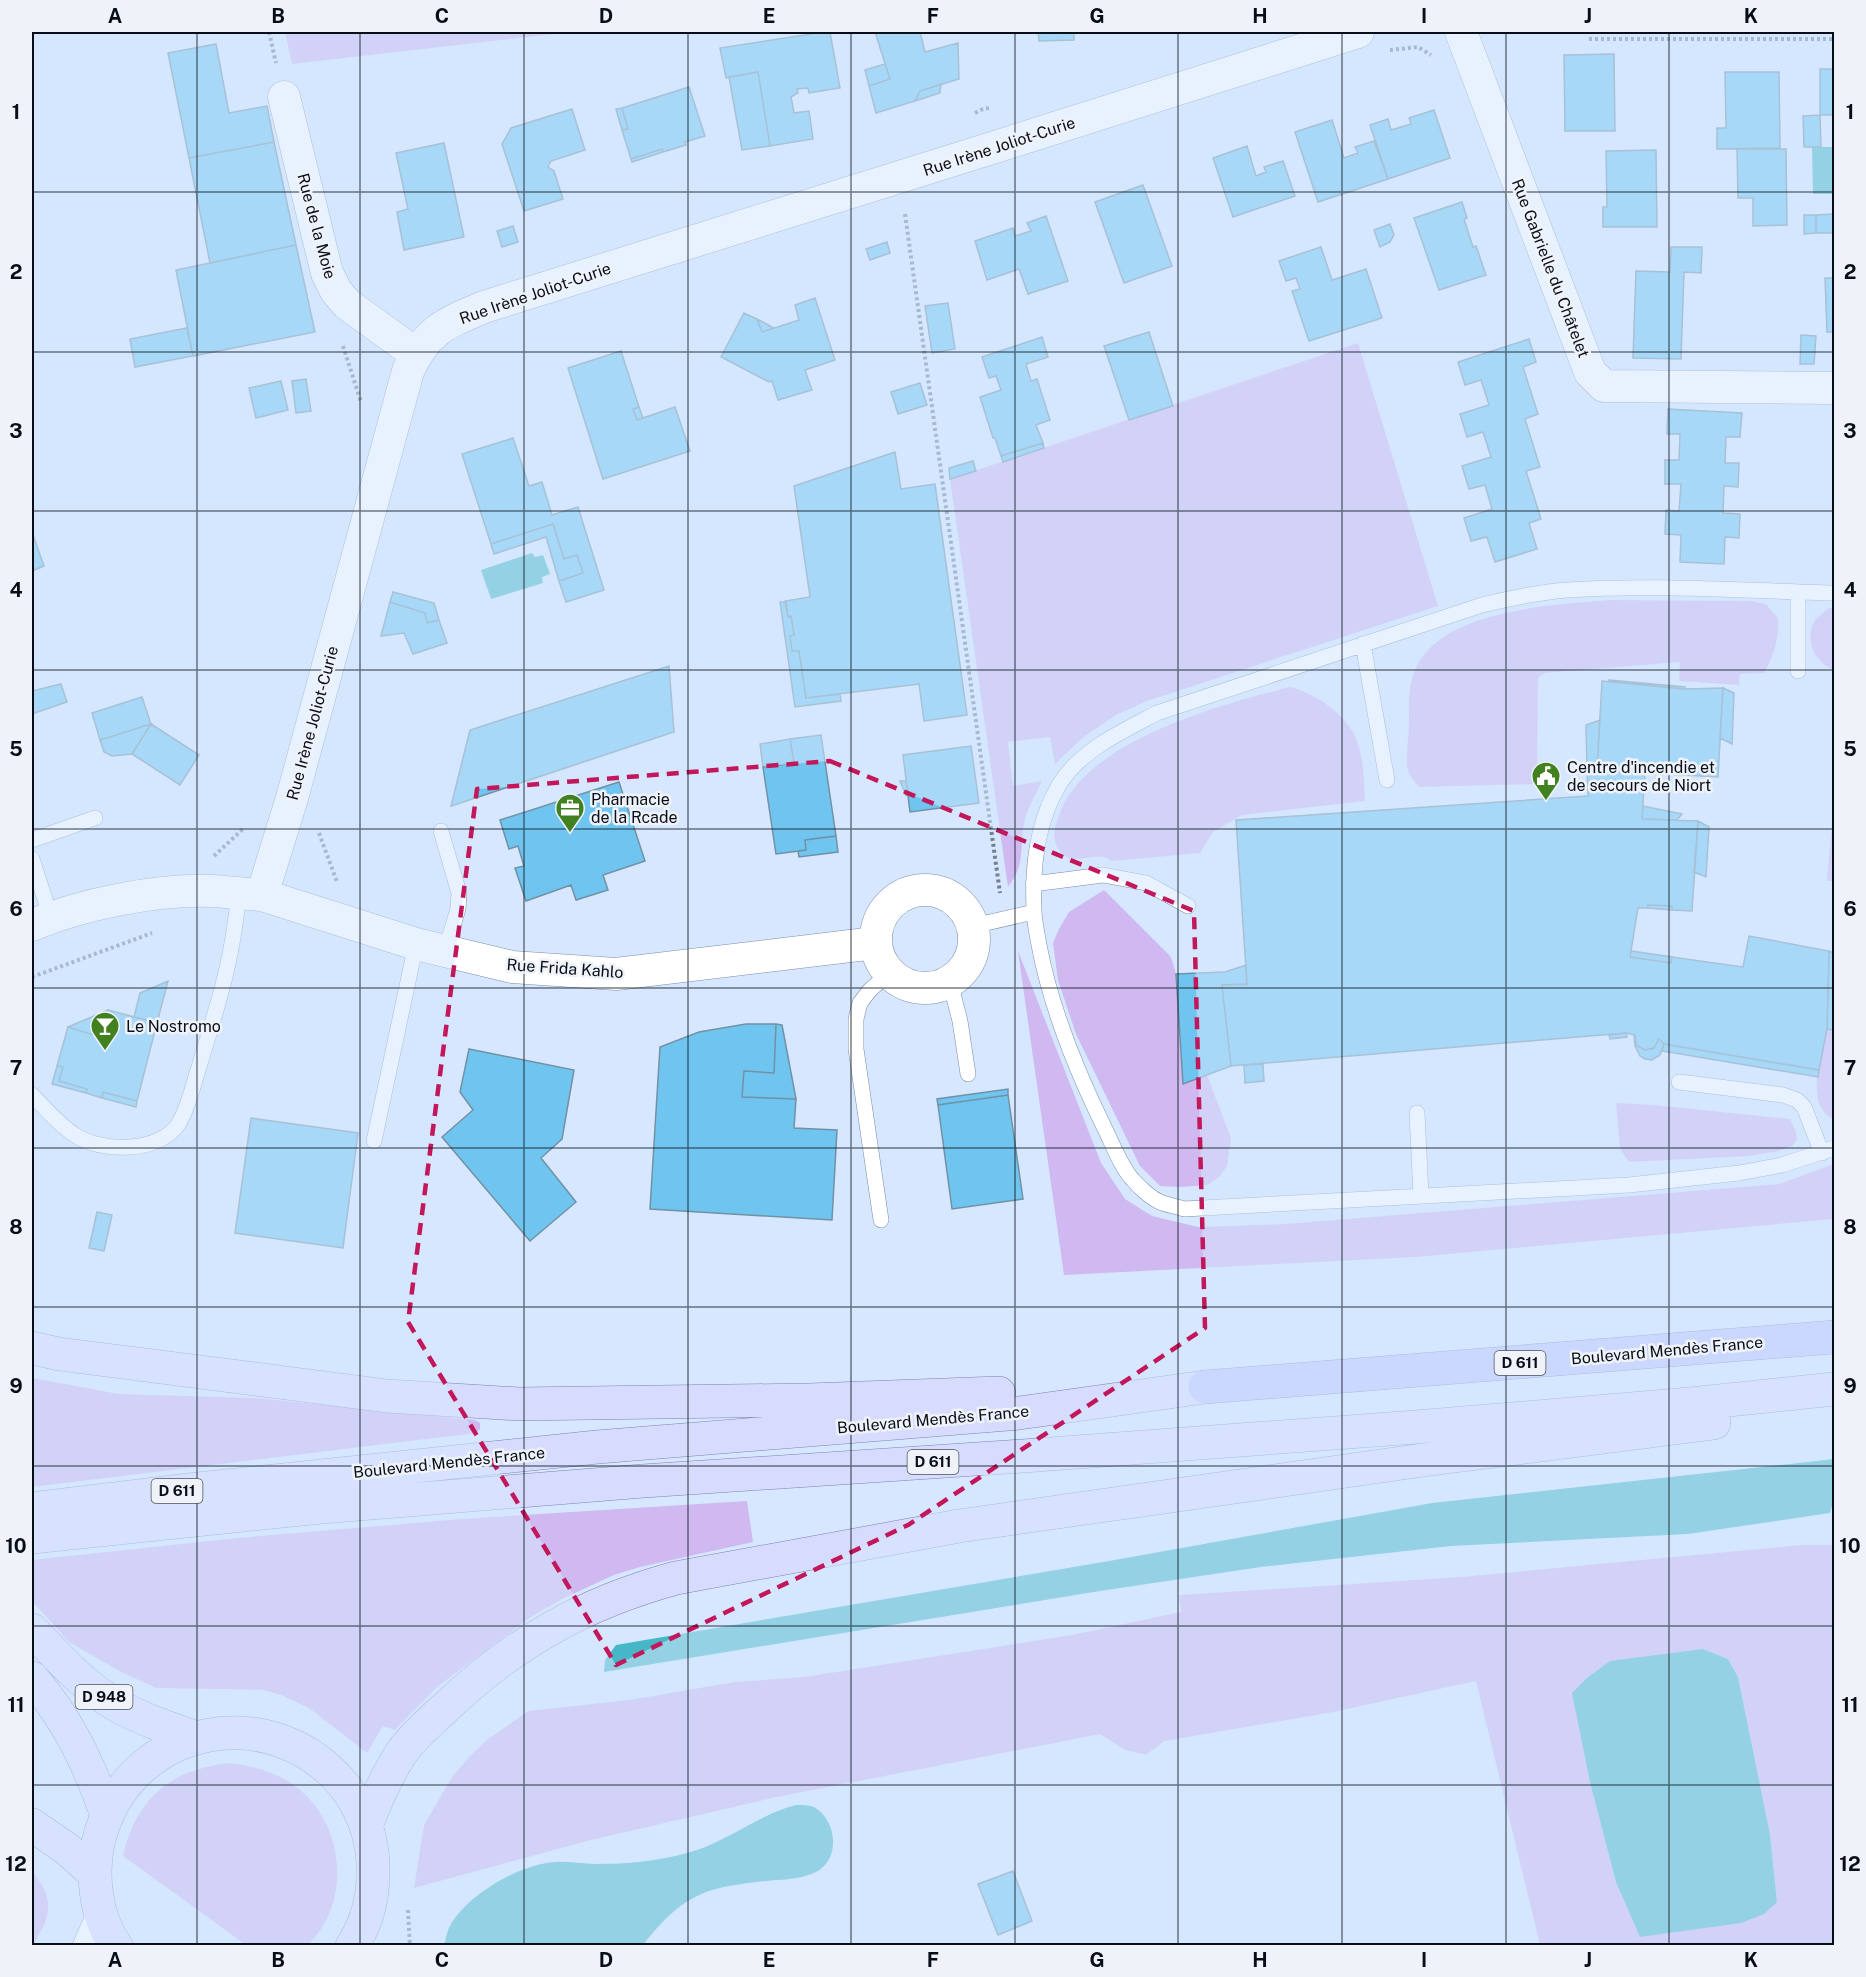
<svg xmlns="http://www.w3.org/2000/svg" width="1866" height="1977" font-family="'Public Sans',sans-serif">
<rect width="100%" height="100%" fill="#d6e7ff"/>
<path fill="#cfb9f0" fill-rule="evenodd" d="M285,32H571L292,64Z
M1358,343L1438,606L1147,701L1116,715L1081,739L1055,764L1050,737L1008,742L1013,786L1042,781C1036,795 1026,810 1024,824C1019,850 1026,863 1008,887L950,479Z
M1610,600L1752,601L1766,604L1778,618C1779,639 1774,656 1764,673L1740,674L1739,685L1679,681L1680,662L1544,673L1538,678L1537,784L1419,787C1415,782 1410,777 1408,771C1405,761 1409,733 1409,721C1409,706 1408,690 1413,675C1434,609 1553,605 1610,600Z
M1829,608H1834V670C1817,664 1806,644 1812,626C1815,618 1823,613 1829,608Z
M1290,687C1315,693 1348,715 1357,741C1364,759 1364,782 1365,801L1242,815L1213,832L1200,853L1112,861C1110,860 1107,858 1104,857C1093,854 1074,864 1064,855C1051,844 1053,832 1058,818C1080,742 1222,704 1290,687Z
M1834,799V872L1832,881H1827Z
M1104,890L1171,957L1176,974L1183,1084L1207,1075L1231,1138L1227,1166L1220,1176L1208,1185L1180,1187L1160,1186L1140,1166L1076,1034L1058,980L1053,943L1059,929L1069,912Z
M1018,951L1101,1163L1125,1199L1152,1216L1198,1227L1285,1224L1779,1184L1834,1164V1219L1416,1257L1064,1275Z
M1827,1029L1834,1030V1120C1803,1105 1822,1056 1827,1029Z
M1616,1103L1654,1105L1790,1119L1796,1132L1797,1140L1792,1146L1779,1151L1749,1156L1629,1162L1620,1149Z
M32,1378L119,1394L256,1398L475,1420L480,1423V1429L476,1433L32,1487Z
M747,1501L753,1542L640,1567L614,1575L562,1599L531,1617L437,1687L395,1730L383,1726L367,1753L309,1708L281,1695L263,1690L156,1688L121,1672L69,1642L32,1601V1560L237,1538L461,1519Z
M1801,1545H1834V1945H1540L1476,1681L1333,1712L1165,1741L1146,1755L1125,1750L1100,1734L777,1797L591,1840L414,1888L424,1825L452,1777L470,1756L487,1740L528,1711L629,1700L735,1682L804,1677L1072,1635L1181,1612L1179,1595L1461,1577ZM1703,1649L1728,1659L1738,1677L1770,1834L1777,1902Z
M230,1763C253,1766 272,1771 291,1783C344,1818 354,1900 308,1945H246L123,1856C136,1798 171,1769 230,1763Z
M32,1872C56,1898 51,1918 32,1946Z"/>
<path fill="#45b7c6" d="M1812,147H1834V194H1813Z
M532,553L535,557L543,555L550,574L542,577L543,583L491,599L481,570Z
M1834,1459V1499L1830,1513L1688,1534L1451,1546L1261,1567L1100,1591L604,1672L605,1660L616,1645L1109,1561L1432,1503Z
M1703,1649L1728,1659L1738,1677L1770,1834L1777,1902L1764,1914L1741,1923L1640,1937L1616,1882L1590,1782L1572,1693L1588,1677L1610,1661Z
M796,1805C802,1805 809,1805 814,1807C837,1820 841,1859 816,1872C800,1880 784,1879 767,1881C704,1887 683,1895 643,1945H444C446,1939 447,1930 451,1924C469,1894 520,1864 555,1862C568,1861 582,1864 596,1864C626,1864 659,1861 687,1853C726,1843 757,1815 796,1805Z"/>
<path fill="#70c5f0" stroke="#7092a4" stroke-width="1.5" d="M824,32H830L840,88L809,93L808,88L797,89L798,93L791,97L794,113L809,111L813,139L770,146L758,72L726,78L720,48Z
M875,32H920L925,52L958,43L959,79L920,91L915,101L876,113L869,86L890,79Z
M1038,32H1074V40L1039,41Z
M216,44L229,113L267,106L274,142L189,158L168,53Z
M1614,54L1615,131H1565L1564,55Z
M885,64L890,79L869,86L865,70Z
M1820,69H1834V115H1820Z
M758,72L770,146L742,150L729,77Z
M1725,72H1779L1780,148L1717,149V128H1726Z
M941,84L940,93L915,101L920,91Z
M689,87L705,136L685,142L686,145L663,152L662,149L631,159L622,130L628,129L622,108Z
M622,108L628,129L622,130L616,109Z
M572,109L585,150L551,161L548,167L554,171L563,199L524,211L502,144L511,128Z
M1434,110L1450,158L1388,179L1370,125L1388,119L1391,130L1411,124L1409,118Z
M1820,115L1821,147H1804L1803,116Z
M1332,120L1344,158L1358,153L1355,147L1374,141L1388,179L1318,202L1295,132Z
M274,142L296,245L210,263L189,158Z
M444,143L464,237L404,250L397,212L408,209L396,153Z
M1247,146L1256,176L1266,172L1264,167L1283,161L1295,196L1233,217L1213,158Z
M662,149L663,152L632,162L631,159Z
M1737,149H1786L1787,225L1753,226V198H1738Z
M1656,150L1657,227H1603V207H1607L1606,151Z
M1143,185L1172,266L1124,283L1095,202Z
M1462,202L1467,218L1464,219L1473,247L1476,246L1486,275L1439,290L1414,218Z
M1834,214V233H1816V215Z
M1804,215H1816V233L1804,234Z
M1046,216L1068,281L1028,294L1019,269L987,280L975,241L1013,228L1015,236L1031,231L1027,223Z
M1390,224L1394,235L1390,242L1380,247L1374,230Z
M513,226L518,242L502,247L497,231Z
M887,242L890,253L870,260L866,249Z
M296,245L315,332L193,356L176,270Z
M1321,247L1332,280L1366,269L1382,318L1309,341L1292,291L1300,289L1296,278L1286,281L1279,261Z
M1671,247H1702L1701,273L1684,272L1681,359L1633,358L1636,271L1670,272Z
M1825,278H1834V332H1827Z
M815,298L835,360L805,370L812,390L778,400L772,381L769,382L721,357L744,313L757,319L762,332L799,320L795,305Z
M948,303L955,349L932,353L925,306Z
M757,319L774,328L762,332Z
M187,328L193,356L135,367L130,339Z
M1149,332L1173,406L1129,420L1104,346Z
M1801,335L1816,336L1814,364H1800Z
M1042,337L1048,357L1026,364L1031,381L1037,379L1050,420L1036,425L1043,443L1001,456L995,438H993L980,397L1001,390L996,376L989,378L982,357Z
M1529,339L1536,362L1523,367L1538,414L1525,419L1540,467L1526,471L1541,519L1529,523L1537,549L1495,562L1487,537L1471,541L1464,518L1492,509L1485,485L1469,489L1462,466L1491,457L1483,432L1467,437L1460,414L1489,405L1481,380L1465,385L1458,362Z
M621,351L639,407L633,409L637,420L675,407L690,451L603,479L568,368Z
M306,379L311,411L296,413L292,381Z
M281,381L288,410L256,418L249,388Z
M920,383L927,405L898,414L891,392Z
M639,407L643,418L637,420L633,409Z
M1668,409L1742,413L1740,437H1726L1725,463H1739L1738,487L1724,486L1723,513L1740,514L1739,538L1725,537L1724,564L1680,562L1681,535L1665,534L1666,510L1679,511L1681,484H1665V460H1679L1680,434H1667Z
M513,438L529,486L542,482L552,515L578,507L604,590L566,602L559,581L583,573L577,555L564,559L553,524L491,544L462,454Z
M1043,443L1044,448L1003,462L1001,456Z
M895,452L901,489L935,484L967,715L924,721L919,684L806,698L799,651H792L790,636L794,635L791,616L788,617L785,601L810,597L794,486Z
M973,461L976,471L950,479L949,468Z
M553,524L564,559L577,555L583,573L559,581L546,537L494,554L491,544Z
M32,532L44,566L32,571Z
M393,592L434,603L439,620L427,623L425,613L390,602Z
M390,602L425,613L427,623L439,620L447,643L413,654L404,633L381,636Z
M780,602H786L788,617L791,616L794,635L790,636L792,651H799L806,698L840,694L841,701L795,707Z
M669,666L674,732L451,806L470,730Z
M1609,680L1685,687L1684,689L1609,681Z
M1602,681L1684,689L1723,688L1718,777L1645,773L1642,819L1698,821L1692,911L1672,910V906L1648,905V908H1638L1630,957L1671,963L1672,957L1743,967L1749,936L1829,951L1827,1029L1819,1070L1664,1044L1659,1039L1654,1048L1645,1050L1636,1045L1635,1035L1626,1033L1231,1066L1222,985L1247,984L1236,820L1588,796L1587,769H1597Z
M61,684L67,702L32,714V691Z
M1723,688L1734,693L1732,744L1720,738Z
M142,697L151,724L100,740L92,713Z
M1600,720L1597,769H1587L1586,725Z
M151,724L199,755L180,785L132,754Z
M151,724L132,754L112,756L104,752L100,740Z
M821,735L836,836L805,840L806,850L776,854L763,767L794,763L790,739Z
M790,739L794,763L763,767L760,744Z
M971,746L979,803L910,812L903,755Z
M900,781H906L909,795H906Z
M619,782L645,861L603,875L608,890L576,900L571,885L526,901L515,868L524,866L518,846L509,849L500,820Z
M1643,806L1682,814L1677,820L1642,819Z
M1698,821L1709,827L1706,877L1694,872Z
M836,836L838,852L799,857L798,851L806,850L805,840Z
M1648,905L1672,906V910L1648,908Z
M1631,951L1672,957L1671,963L1630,957Z
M1829,951L1834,953V1030L1827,1029Z
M1246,965L1247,984L1222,985L1231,1066L1183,1084L1176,974L1225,972Z
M168,981L157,1023L134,1017L140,993Z
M108,1010L157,1023L137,1101L103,1092L102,1098L86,1093L87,1089L59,1081L63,1067L57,1066L68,1027L100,1037Z
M108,1010L100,1037L68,1027Z
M746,1024H776L774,1073L744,1071L742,1097L796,1099L794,1128L837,1130L832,1220L650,1209L660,1047L699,1032Z
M776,1024L782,1025L796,1099L742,1097L744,1071L774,1073Z
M1626,1033L1627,1037L1610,1039L1609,1035Z
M1634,1035L1636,1045L1645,1050L1654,1048L1659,1039L1664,1044L1660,1055L1652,1060L1645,1059L1640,1056L1635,1046Z
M1664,1044L1819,1070L1818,1077L1662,1051Z
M469,1049L574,1070L562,1139L541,1158L576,1202L530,1241L442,1137L473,1110L460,1092Z
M1263,1064L1264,1081L1245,1083L1244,1065Z
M57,1066L63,1067L59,1081L87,1089L86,1093L52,1084Z
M1008,1089V1095L938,1105L937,1099Z
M103,1092L137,1101L136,1107L102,1098Z
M1008,1095L1023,1199L952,1209L938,1105Z
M251,1118L358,1133L343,1248L235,1233Z
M97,1212L112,1215L104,1251L89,1248Z
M1013,1871L1032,1921L998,1935L978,1884Z"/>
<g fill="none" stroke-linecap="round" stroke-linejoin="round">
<g stroke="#7a8ea8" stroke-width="16">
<path id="lane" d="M1834,593C1746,591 1657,584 1568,590C1539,592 1511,598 1482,605L1157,713C1123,731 1079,751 1059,785C1037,822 1032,866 1034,909C1034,921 1037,933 1039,945C1051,1009 1076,1070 1105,1129C1113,1145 1121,1167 1133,1180C1139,1187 1150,1197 1158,1201C1165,1205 1176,1206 1184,1209L1629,1185L1739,1173L1782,1165L1834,1148
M1363,644L1387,780
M1798,671V592
M441,831L459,893L458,909L445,952
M32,840L95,818
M32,859L51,918
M1033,884L1103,875L1146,883L1188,906
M973,926L1034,912
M950,982L960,1021L968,1074
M1679,1082L1783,1095L1797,1100L1804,1107L1822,1153
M32,1095C45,1108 59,1125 75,1135C101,1153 161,1153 179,1123C189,1106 193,1085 199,1067C211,1026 225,985 232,943C235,927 237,910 239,893
M1417,1113L1421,1195
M374,1141L416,944
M881,1220L856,1049V1019L860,1003L870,990L889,973"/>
</g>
<g stroke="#7a8ea8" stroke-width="33">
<path id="street" d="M1461,32L1590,372L1604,386L1834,388
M284,97L327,273L336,291L347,304L416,354
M876 939a49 49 0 1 1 98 0a49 49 0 1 1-98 0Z
M262,895L416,944L512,967L616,974L875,943
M32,925C82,904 157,889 212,891C229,892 246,894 262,895L292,798L408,371C427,330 444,324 484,307L992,148L1358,32
M89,1946L102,1917"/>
</g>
<g stroke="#7d84ae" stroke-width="34">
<path id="primary" d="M32,1348L59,1354L387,1396L519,1404L809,1400L999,1393
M32,1509L189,1490L597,1447L1019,1413L1205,1387
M32,1537L321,1507L643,1481L1023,1456L1416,1427L1690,1404L1834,1389
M32,1630C58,1657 84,1687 118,1706C142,1719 168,1728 194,1737
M32,1678C67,1718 89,1764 107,1815
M32,1825L67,1849L95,1874
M366,1826C376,1800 387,1774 402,1752C413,1736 430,1722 444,1709C513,1643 584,1603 676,1578L959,1526L1423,1460L1714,1423
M116,1946C94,1915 90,1868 101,1832C135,1722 275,1698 346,1788C362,1810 372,1837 373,1864C374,1894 369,1920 352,1946"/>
</g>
<g stroke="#7d84ae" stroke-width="34">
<path id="highway" d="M1205,1387L1834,1337"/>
</g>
<path stroke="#748091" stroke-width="4" stroke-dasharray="3 3" stroke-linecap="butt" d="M269,32L276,63
M1589,39H1834
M1390,50L1418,47L1431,55
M975,113L983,109L990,108
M905,214L1000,893
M343,346L361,402
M319,833L337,882
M214,856L244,828
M32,977L152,933
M408,1910L410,1946"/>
<use href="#lane" stroke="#fff" stroke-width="15"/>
<use href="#street" stroke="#fff" stroke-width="32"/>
<use href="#primary" stroke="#d7dcff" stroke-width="33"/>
<use href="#highway" stroke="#bdc4ff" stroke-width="33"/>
</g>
<path d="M0 0H1866V1977H0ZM830,761L1194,911L1205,1328L908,1525L616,1665L408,1322L477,789Z" fill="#d6e7ff" fill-opacity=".55" fill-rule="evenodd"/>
<path fill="none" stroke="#c2185b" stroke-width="4.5" stroke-dasharray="12 8" stroke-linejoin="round" d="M830,761L1194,911L1205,1328L908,1525L616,1665L408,1322L477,789Z"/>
<path fill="none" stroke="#070e17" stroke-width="1.5" stroke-opacity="0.55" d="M197,32V1946M360,32V1946M524,32V1946M688,32V1946M851,32V1946M1015,32V1946M1178,32V1946M1342,32V1946M1506,32V1946M1669,32V1946M32,192H1834M32,352H1834M32,511H1834M32,670H1834M32,829H1834M32,988H1834M32,1148H1834M32,1307H1834M32,1466H1834M32,1626H1834M32,1785H1834"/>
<defs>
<g id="civic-pin" transform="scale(1.5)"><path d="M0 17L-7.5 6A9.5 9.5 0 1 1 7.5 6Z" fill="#428120" stroke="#eff3f9"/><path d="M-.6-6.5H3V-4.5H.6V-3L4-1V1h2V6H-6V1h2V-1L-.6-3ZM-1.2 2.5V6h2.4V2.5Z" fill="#fff"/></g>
<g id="office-pin" transform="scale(1.5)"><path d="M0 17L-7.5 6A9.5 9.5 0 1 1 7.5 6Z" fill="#428120" stroke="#eff3f9"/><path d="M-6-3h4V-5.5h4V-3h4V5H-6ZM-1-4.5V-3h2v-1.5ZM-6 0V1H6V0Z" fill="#fff"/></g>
<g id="bar-pin" transform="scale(1.5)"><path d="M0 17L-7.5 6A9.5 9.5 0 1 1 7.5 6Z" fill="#428120" stroke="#eff3f9"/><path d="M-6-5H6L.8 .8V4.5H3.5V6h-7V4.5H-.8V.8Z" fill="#fff"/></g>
</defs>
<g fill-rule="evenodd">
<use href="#civic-pin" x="1546" y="776"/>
<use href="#office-pin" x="570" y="808"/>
<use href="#bar-pin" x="105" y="1026"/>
</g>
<g text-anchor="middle" stroke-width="5" stroke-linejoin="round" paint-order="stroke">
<g fill="#eff3f9" stroke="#4d535b" stroke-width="1.5">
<rect x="1494.5" y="1351" width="51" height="24" rx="4.5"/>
<rect x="907.5" y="1450" width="51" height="24" rx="4.5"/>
<rect x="151.5" y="1479" width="51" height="24" rx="4.5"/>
<rect x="75.5" y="1685" width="57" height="24" rx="4.5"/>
</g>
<g font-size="15" font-weight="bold" fill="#070e17">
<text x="1520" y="1368">D 611</text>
<text x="933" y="1467">D 611</text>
<text x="177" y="1496">D 611</text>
<text x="104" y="1702">D 948</text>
</g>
<g font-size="16" fill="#070e17" stroke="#eff3f9">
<text transform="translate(999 146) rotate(-18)" y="6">Rue Irène Joliot-Curie</text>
<text transform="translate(317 226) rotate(75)" y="6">Rue de la Moie</text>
<text transform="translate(1551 268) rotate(69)" y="6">Rue Gabrielle du Châtelet</text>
<text transform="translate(535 293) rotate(-19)" y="6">Rue Irène Joliot-Curie</text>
<text transform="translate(312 723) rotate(-75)" y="6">Rue Irène Joliot-Curie</text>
<text transform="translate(565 968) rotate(4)" y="6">Rue Frida Kahlo</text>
<text transform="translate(1667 1350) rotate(-5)" y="6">Boulevard Mendès France</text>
<text transform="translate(933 1419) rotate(-5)" y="6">Boulevard Mendès France</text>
<text transform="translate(449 1462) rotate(-6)" y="6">Boulevard Mendès France</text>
</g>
<g font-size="16" fill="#070e17" stroke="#eff3f9" text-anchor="start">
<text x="1567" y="773">Centre d'incendie et<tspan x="1567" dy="18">de secours de Niort</tspan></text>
<text x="591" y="805">Pharmacie<tspan x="591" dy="18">de la Rcade</tspan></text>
<text x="126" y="1032">Le Nostromo</text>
</g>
</g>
<rect width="1866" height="1977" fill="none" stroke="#eff3f9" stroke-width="66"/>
<rect x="33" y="33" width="1800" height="1911" fill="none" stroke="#070e17" stroke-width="2"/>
<g font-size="20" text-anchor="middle" font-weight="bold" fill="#070e17">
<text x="115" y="23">A</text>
<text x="278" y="23">B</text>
<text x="442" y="23">C</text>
<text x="606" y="23">D</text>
<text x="769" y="23">E</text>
<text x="933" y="23">F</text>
<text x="1097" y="23">G</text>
<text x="1260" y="23">H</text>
<text x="1424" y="23">I</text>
<text x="1588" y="23">J</text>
<text x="1751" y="23">K</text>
<text x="16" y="119">1</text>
<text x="1850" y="119">1</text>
<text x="16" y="279">2</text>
<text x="1850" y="279">2</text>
<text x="16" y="438">3</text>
<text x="1850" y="438">3</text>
<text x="16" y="597">4</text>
<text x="1850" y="597">4</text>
<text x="16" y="756">5</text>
<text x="1850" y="756">5</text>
<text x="16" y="916">6</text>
<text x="1850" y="916">6</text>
<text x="16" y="1075">7</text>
<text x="1850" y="1075">7</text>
<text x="16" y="1234">8</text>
<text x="1850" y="1234">8</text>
<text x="16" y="1393">9</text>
<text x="1850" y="1393">9</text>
<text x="16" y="1553">10</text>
<text x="1850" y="1553">10</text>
<text x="16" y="1712">11</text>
<text x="1850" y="1712">11</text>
<text x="16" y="1871">12</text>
<text x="1850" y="1871">12</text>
<text x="115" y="1967">A</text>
<text x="278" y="1967">B</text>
<text x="442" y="1967">C</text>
<text x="606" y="1967">D</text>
<text x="769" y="1967">E</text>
<text x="933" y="1967">F</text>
<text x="1097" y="1967">G</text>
<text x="1260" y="1967">H</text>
<text x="1424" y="1967">I</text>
<text x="1588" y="1967">J</text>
<text x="1751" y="1967">K</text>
</g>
</svg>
